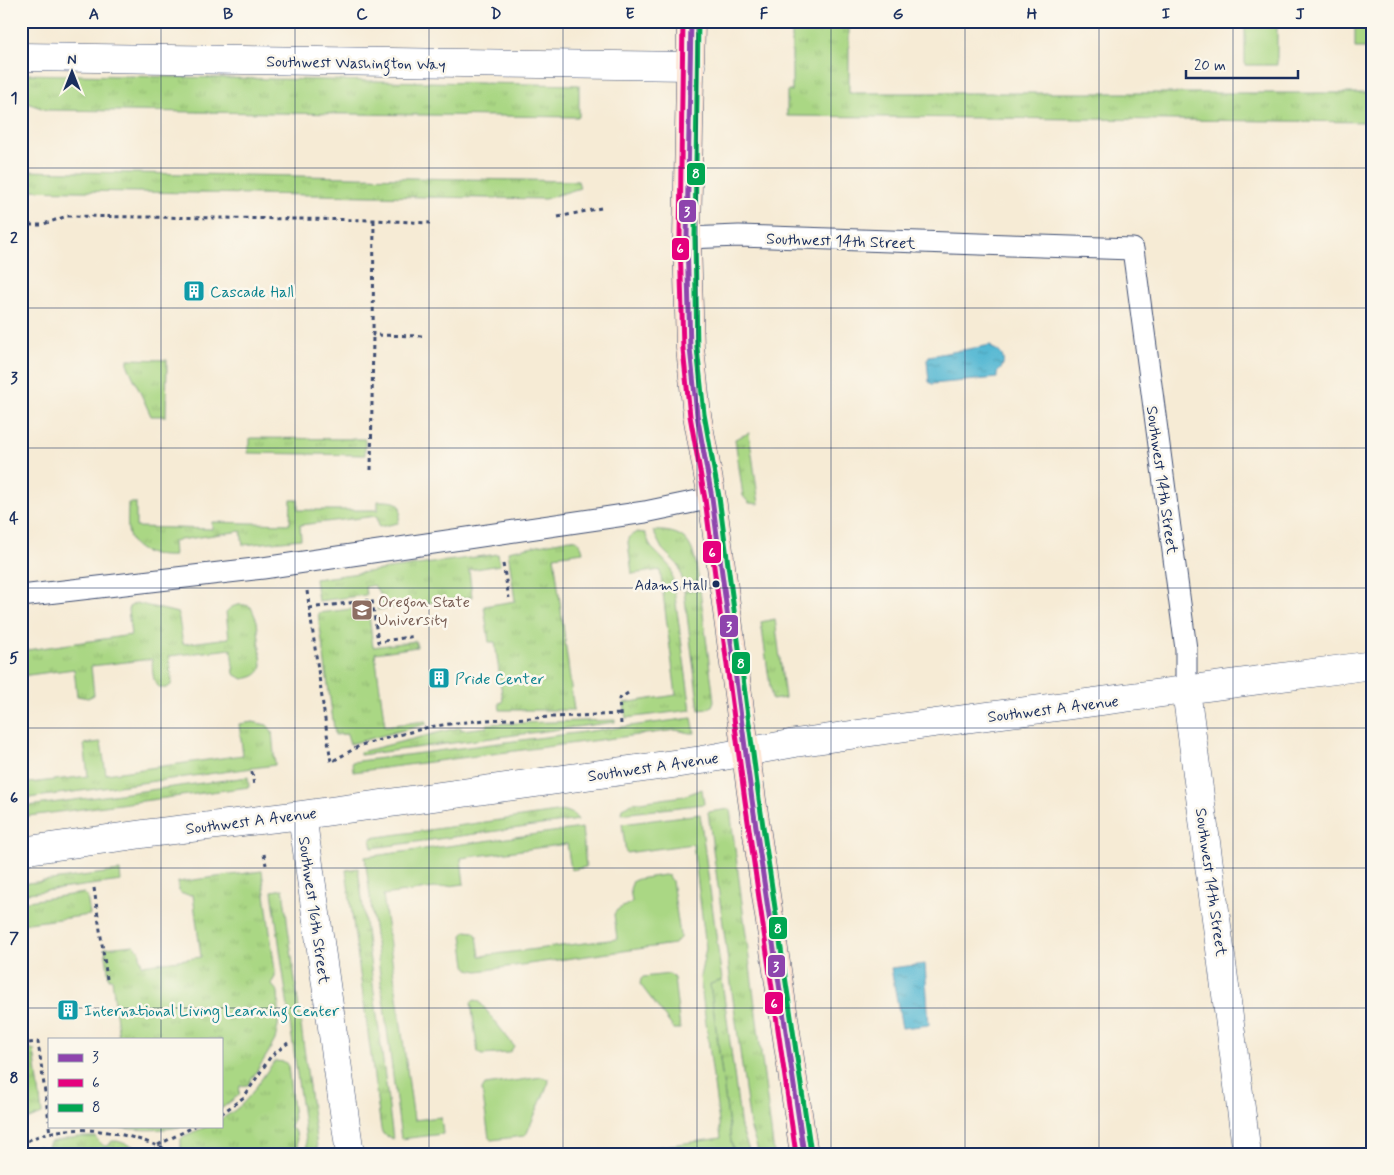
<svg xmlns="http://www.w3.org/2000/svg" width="1394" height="1175" font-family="Mynerve,sans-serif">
<defs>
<pattern id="grass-tufts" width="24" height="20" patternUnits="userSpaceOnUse" patternTransform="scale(1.25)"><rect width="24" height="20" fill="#aad784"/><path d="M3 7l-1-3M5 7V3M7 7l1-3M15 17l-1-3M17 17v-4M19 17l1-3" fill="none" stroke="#92b974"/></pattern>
<pattern id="water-ripples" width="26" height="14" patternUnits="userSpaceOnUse" patternTransform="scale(1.25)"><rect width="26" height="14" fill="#54b8d3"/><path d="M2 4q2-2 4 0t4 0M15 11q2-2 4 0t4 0" fill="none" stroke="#4596ae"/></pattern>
</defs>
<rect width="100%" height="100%" fill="#fbf7ec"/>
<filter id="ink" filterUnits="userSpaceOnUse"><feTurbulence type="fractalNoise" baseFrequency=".02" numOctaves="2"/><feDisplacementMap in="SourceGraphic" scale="10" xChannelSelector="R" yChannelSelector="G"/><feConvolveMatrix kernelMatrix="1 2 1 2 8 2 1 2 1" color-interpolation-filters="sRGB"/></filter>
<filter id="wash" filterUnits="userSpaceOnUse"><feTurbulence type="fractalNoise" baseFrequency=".0096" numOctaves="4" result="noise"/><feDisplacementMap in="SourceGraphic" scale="20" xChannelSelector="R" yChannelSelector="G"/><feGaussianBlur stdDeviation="1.12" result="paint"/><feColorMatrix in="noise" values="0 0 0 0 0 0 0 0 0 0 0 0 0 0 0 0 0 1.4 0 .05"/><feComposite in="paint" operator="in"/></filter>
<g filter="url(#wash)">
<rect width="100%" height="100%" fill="#f6ebd5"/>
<path fill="url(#grass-tufts)" stroke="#628371" d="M792,21H849V93H1373V122L787,116V91H792Z
M21,74L579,85V117L47,110L21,101Z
M21,171L578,181L580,188L545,199L21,190Z
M128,359L167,360L166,416H151L128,366Z
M749,433L759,504L749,503L743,496L735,439Z
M250,438L365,439V455L248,453V446L250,445Z
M291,500H298V510H378V501C397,501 405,501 398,523L379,527L377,516L300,525L301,539L243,545L241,531L173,541L174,556C156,557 130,553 128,530C127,521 128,512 128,503H136V527L212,529V522L290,524Z
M653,531C692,529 694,550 699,582L683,584L679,566L662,549Z
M637,532L645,533L651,547L671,568L691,710L626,718L624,703L676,695L660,570L632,574L628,542L630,536Z
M570,539C579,540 581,543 583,552L554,556L574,710H500L499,703L503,702L495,642H489L484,606L515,601L508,551Z
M498,554L500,565L469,570L472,597L377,610L381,604V596L374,585L365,587L366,595L318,601L315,579Z
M700,590L714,701L712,706L707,709L699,710L684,591Z
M136,603L178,613L183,644L229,638L226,612C233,604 242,603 251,607L257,621L262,665C260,676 253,677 243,679L234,674L231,649L169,656L172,684C169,687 166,689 162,688C151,686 153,667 152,659L91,666L94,695L88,698L77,696L74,669L21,676V651L131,635L128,610L129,607Z
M368,607L373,647L416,641L417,647L375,653L385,726L426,721L427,724L350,744L347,734L335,735L318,613Z
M775,619L785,698L772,700L761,622Z
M692,718L695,733H690L676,730L353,772L352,762Z
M615,720V722L360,755V752L461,727V730L487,727V724Z
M253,722L267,725L272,731L275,765L21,799V784L88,776L84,744L101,742L106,774L243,755L239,724Z
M248,777L249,787L21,817V807Z
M702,789L704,804L621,814L622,808L632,803L684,796Z
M730,809L774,1154H759L750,1126L708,812Z
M564,811C571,812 574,814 578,820L372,848L371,838Z
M358,868L393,1139L383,1134L381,1129L346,870Z
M120,871L121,881L21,894V884Z
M262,871L275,971V977L271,984L278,992L279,1008L278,1026L275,1040L268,1053L248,1085L240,1086L239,1095L221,1109V1039H119L112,979H109L105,948L134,945L139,950L142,965L201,957L193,895L182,894L179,891L178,882Z
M283,889L318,1154H308L272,891Z
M84,893L87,896L90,915L21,924V902Z
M722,980L741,1128L749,1150V1154H735L731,1142L710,984Z
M31,1048L32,1051L34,1050L42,1114L21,1122V1051Z
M275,1061L285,1062L288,1066L294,1118L290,1127L296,1132L299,1154H191L181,1148V1139L184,1136L208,1126H221V1119C251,1103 255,1085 275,1061Z
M111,1126H185C160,1131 137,1131 111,1126Z
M77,1137H95L104,1146H108L112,1141H117L159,1154H25L38,1146L47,1149L50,1142Z"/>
<path fill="#aad784" stroke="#628371" d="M1245,21H1277V65H1245Z
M1355,21H1373V48H1355Z
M700,814L722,980L710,984L731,1142L735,1154H607L721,1138L700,977L706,948L693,844L626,853L622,824Z
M582,828L586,867L571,870L567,844L461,858L464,884L383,895L414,1120L441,1117L443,1134L401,1139L365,857Z
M664,875L669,876L672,881L680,935V938L674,944L478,971L468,969L466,965L462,935L466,931L474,932L477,936L480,956L617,939L614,914L617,910L632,902L630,889L633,881L638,879Z
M670,974L674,978L680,1029H674L640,984L641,979L643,977Z
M475,1000L479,1001L514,1046L511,1051L508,1053L482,1055L478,1053L471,1002Z
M542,1077L548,1079L549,1082L527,1133L524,1136L491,1140L489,1138L482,1090L485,1085Z"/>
<path fill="url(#water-ripples)" stroke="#387498" d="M991,345L992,348C1005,352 1007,365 997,373V378L932,384L929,382L927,360L929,356Z
M925,964L929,1025L902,1028L891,968Z"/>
</g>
<g filter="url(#ink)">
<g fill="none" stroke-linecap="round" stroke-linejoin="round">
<g stroke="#3c4b70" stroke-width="23">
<path id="service" d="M687,238L739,236L1133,249L1186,649V690
M21,596L263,568L645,512L712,498"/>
</g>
<g stroke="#3c4b70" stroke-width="29">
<path id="minor" d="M1186,690L1247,1154
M302,815L350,1154
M21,851L150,833L302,815L702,760L795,743L927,724L1373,665"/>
</g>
<g stroke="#3c4b70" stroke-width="29">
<path id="tertiary" d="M21,57L691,66"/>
</g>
<g stroke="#3c4b70" stroke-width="29">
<path id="secondary" d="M691,21L687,238L690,348L697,415L712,498L752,800L804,1154"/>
</g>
<path stroke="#3c4b70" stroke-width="3" stroke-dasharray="4 4" stroke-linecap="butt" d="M272,24L291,21
M558,217L601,208
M374,220L373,335L425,336
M21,225H41L67,216L374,220L430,223
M371,470L373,335
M503,564L509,598
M678,588L690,586
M307,591L331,762L361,745L429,727L456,723L486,720L620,714
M309,608L372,600L378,642L415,636
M621,724L619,699L628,693
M252,772L254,786
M264,854L266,865
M94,888L107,979
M21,1044L38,1042L49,1121
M221,1114L244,1097L271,1056L288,1043
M49,1126L50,1133
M21,1145C63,1116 134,1133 176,1154
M158,1145L195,1126"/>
<use href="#service" stroke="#fff" stroke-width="21"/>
<use href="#minor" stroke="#fff" stroke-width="28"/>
<use href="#tertiary" stroke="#fff" stroke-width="28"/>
<use href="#secondary" stroke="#fde4d1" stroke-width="28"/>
<g stroke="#fbf7ec" stroke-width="9">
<path id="bus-1" d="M691,21L687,238L690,348L697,415L712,498L752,800L804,1154"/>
</g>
<g stroke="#fbf7ec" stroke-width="9">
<path id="bus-2" d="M683,21L680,238L683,349L690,416L705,499L745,801L796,1154"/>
</g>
<g stroke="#fbf7ec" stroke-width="9">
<path id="bus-3" d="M698,21L695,238L697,348L704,414L719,497L759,799L811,1153"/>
</g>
<use href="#bus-1" stroke="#8e44ad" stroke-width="5"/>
<use href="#bus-2" stroke="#e5007d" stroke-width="5"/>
<use href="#bus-3" stroke="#00a651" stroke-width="5"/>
</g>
</g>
<path fill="none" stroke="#1b2f5e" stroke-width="1" stroke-opacity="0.55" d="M161,21V1039M295,21V1154M429,21V1154M563,21V1154M697,21V1154M831,21V1154M965,21V1154M1099,21V1154M1233,21V1154M21,168H1373M21,308H1373M21,448H1373M21,588H1373M21,728H1373M21,868H1373M21,1008H1373M161,1126V1154"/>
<defs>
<g id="building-square" transform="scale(1.125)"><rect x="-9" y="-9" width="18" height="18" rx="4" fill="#0f9aa8" stroke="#fbf7ec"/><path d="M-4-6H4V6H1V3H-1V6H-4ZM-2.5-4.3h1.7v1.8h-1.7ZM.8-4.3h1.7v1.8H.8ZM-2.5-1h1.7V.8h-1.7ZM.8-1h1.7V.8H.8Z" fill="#fff"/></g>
<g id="university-square" transform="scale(1.125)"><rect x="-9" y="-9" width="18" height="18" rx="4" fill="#8d6e63" stroke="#fbf7ec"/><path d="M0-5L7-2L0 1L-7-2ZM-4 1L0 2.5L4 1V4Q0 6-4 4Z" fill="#fff"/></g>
</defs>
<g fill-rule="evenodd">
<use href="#building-square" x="194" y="291"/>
<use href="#university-square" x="362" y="610"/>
<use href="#building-square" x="439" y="678"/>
<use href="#building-square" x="68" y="1010"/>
</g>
<circle fill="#1b2f5e" stroke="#fbf7ec" stroke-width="2" cx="716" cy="584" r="4.5"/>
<g text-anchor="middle" stroke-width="5" stroke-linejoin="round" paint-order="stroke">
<g font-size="15" fill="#1b2f5e" stroke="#fbf7ec" text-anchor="end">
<text x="707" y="590">Adams Hall</text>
</g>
<g font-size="16" fill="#1b2f5e" stroke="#fbf7ec">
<text transform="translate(356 62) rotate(1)" y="6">Southwest Washington Way</text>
<text transform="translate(841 240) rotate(2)" y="6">Southwest 14th Street</text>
<text transform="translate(1163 480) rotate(82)" y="6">Southwest 14th Street</text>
<text transform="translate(1053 708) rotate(-7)" y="6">Southwest A Avenue</text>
<text transform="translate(653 766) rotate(-8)" y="6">Southwest A Avenue</text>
<text transform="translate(251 820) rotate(-7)" y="6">Southwest A Avenue</text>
<text transform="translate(1212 882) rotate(82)" y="6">Southwest 14th Street</text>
<text transform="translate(315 910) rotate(82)" y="6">Southwest 16th Street</text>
</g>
<g font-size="16" fill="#0d838f" stroke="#fbf7ec" text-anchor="start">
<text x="210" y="297">Cascade Hall</text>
<text x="455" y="684">Pride Center</text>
<text x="84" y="1016">International Living Learning Center</text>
</g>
<g font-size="16" fill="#785e54" stroke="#fbf7ec" text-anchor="start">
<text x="378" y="607">Oregon State<tspan x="378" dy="18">University</tspan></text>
</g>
</g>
<g stroke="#fbf7ec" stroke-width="2">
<rect x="686" y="162" width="20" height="24" rx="5" fill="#00a651"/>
<rect x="678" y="199" width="19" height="24" rx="5" fill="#8e44ad"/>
<rect x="671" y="237" width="19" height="24" rx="5" fill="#e5007d"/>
<rect x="702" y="540" width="20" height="24" rx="5" fill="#e5007d"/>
<rect x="719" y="614" width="20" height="24" rx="5" fill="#8e44ad"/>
<rect x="731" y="651" width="20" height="24" rx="5" fill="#00a651"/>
<rect x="768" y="916" width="20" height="24" rx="5" fill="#00a651"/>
<rect x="767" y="954" width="19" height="24" rx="5" fill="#8e44ad"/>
<rect x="764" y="991" width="20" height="24" rx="5" fill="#e5007d"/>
</g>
<g font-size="14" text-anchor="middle" font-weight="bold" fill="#fff">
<text x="696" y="178">8</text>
<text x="687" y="216">3</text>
<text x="680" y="253">6</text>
<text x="712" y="557">6</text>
<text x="729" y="631">3</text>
<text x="741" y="668">8</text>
<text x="778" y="933">8</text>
<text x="776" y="971">3</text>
<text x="774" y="1008">6</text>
</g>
<rect width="1394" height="1175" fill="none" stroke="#fbf7ec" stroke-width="55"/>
<rect x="48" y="1038" width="175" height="90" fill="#fbf7ec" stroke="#a1a7b3"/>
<rect x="58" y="1054" width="25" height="8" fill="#8e44ad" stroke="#a1a7b3"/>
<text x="92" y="1062" font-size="15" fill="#1b2f5e">3</text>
<rect x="58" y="1079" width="25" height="8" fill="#e5007d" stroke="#a1a7b3"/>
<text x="92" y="1088" font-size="15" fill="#1b2f5e">6</text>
<rect x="58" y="1104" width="25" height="8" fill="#00a651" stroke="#a1a7b3"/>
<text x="92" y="1112" font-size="15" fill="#1b2f5e">8</text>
<g transform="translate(72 72)" stroke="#fbf7ec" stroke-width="4" paint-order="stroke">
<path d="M0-4L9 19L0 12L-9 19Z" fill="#1b2f5e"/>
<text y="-8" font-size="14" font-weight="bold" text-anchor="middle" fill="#1b2f5e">N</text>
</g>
<path d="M1186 70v8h112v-8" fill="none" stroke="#1b2f5e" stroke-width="2.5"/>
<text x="1194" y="70" font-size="15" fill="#1b2f5e" stroke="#fbf7ec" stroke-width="4" paint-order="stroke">20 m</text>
<rect x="28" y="28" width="1338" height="1120" fill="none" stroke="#1b2f5e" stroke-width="2"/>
<g font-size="16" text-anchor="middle" font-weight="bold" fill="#1b2f5e">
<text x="94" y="19">A</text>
<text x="228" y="19">B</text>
<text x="362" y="19">C</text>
<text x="496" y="19">D</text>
<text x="630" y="19">E</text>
<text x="764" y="19">F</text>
<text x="898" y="19">G</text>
<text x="1032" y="19">H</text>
<text x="1166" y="19">I</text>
<text x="1300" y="19">J</text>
<text x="14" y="103">1</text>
<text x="14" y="243">2</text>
<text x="14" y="383">3</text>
<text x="14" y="523">4</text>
<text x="14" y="663">5</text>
<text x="14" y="803">6</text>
<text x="14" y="943">7</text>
<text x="14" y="1083">8</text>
</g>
</svg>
